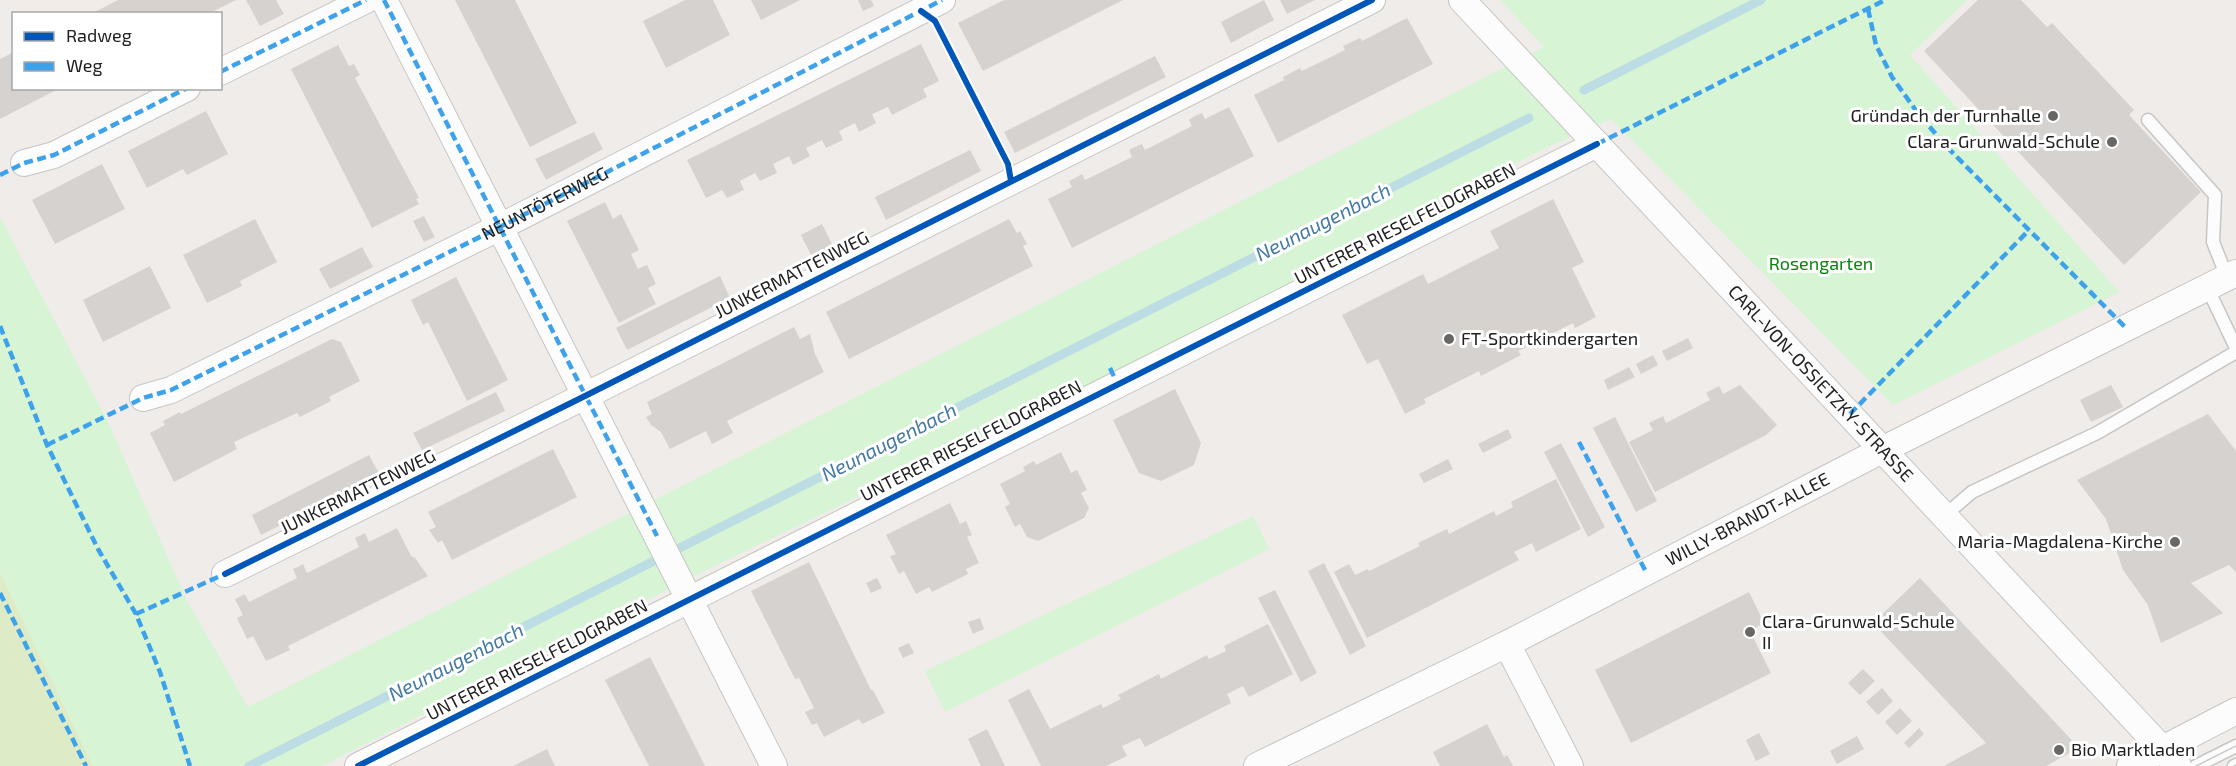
<svg xmlns="http://www.w3.org/2000/svg" width="2236" height="766" font-family="'Exo 2',sans-serif">
<rect width="100%" height="100%" fill="#efece9"/>
<path fill="#ddecc7" d="M0,572L93,766H0Z"/>
<path fill="#d7f4d5" d="M1500,0H1967L1910,55L2119,292L1893,405L1611,119L1541,150L1176,343L704,571L322,766H93L0,572V217L108,422L187,601L248,707L1544,47Z
M1253,516L1269,549L945,712L925,671Z"/>
<g fill="none" stroke-linecap="round" stroke-linejoin="round">
<path stroke="#bcdde3" stroke-width="9" d="M1584,90L1761,0
M249,766L1529,118"/>
</g>
<path fill="#d6d2d0" d="M118,0H236L208,14H91Z
M246,0H276L284,14L260,26Z
M455,0H515L577,123L530,147Z
M685,0H713L730,35L666,68L643,21Z
M751,0H800L761,20Z
M858,0H871L874,6L863,11Z
M1004,0H1123L983,71L958,23Z
M1264,0L1274,20L1231,43L1221,22Z
M1280,0H1315L1287,14Z
M1978,0H2021L2047,27L2052,23L2134,110L2129,115L2201,192L2124,265L1924,51Z
M1407,18L1433,64L1278,143L1254,95L1284,80L1283,77L1300,68L1302,71L1345,50L1343,46L1360,38L1362,41Z
M921,44L939,81L923,89L927,97L892,115L888,107L872,114L876,123L859,132L855,123L839,131L843,140L826,148L822,140L806,148L810,156L793,165L789,156L773,164L777,173L760,181L755,173L740,181L744,190L727,198L722,190L706,198L687,160Z
M338,45L349,66L354,64L360,75L355,78L419,198L416,199L419,204L372,228L291,69Z
M14,52V88H60L0,119V59Z
M1155,56L1166,77L1015,153L1004,132Z
M1229,107L1254,156L1072,248L1048,199L1072,187L1069,181L1075,178L1082,174L1085,180L1132,157L1129,150L1135,147L1142,144L1145,150L1192,126L1189,120L1195,116L1202,113L1205,119Z
M206,111L228,154L187,175L183,169L147,188L128,151Z
M594,132L603,149L546,180L535,159Z
M970,150L981,171L886,220L875,197Z
M102,164L125,209L55,244L32,200Z
M1553,199L1584,262L1572,268L1596,317L1575,328L1573,323L1518,351L1521,355L1481,376L1479,371L1424,399L1426,403L1405,414L1378,359L1367,364L1342,315L1423,274L1428,284L1499,248L1490,231Z
M605,202L613,219L621,214L639,250L631,254L638,269L647,265L656,284L648,288L656,304L619,323L567,221Z
M424,216L435,237L424,242L413,221Z
M255,219L277,262L240,281L242,286L207,303L183,255Z
M1009,219L1017,233L1020,231L1027,244L1023,246L1033,266L849,359L826,312Z
M822,224L833,246L812,257L801,235Z
M362,247L373,267L330,289L319,269Z
M150,266L171,308L103,342L83,300Z
M720,276L730,298L627,350L616,328Z
M456,277L508,380L467,401L428,322L423,325L411,300Z
M794,327L800,339L810,334L815,354L824,372L727,421L733,433L712,444L706,431L670,449L661,432L651,425L646,417L652,414L647,402Z
M1688,338L1693,348L1667,361L1662,351Z
M332,339L341,342L360,381L329,397L331,401L300,417L297,413L234,442L237,449L174,482L150,433L165,425L163,421L180,412L181,414Z
M1653,355L1658,365L1641,374L1636,364Z
M1629,367L1635,377L1608,390L1604,380Z
M1740,385L1777,425L1766,435L1655,492L1629,442L1653,430L1649,423L1663,416L1666,423L1710,400L1706,393L1719,386L1723,394Z
M2111,385L2123,407L2091,422L2080,400Z
M1175,389L1201,443L1194,465L1161,481L1139,473L1113,420Z
M496,392L505,411L422,450L413,433Z
M2208,414L2236,451V572L2229,565L2191,583L2223,613L2161,643L2148,605L2123,570L2106,519L2077,480Z
M1615,417L1657,501L1636,512L1593,428Z
M1508,429L1512,438L1483,453L1478,444Z
M1561,443L1605,527L1588,537L1544,452Z
M553,449L577,497L452,560L442,540L438,543L429,530L436,527L428,512Z
M1061,452L1071,473L1077,470L1087,490L1081,493L1089,508L1084,518L1038,541L1027,537L1020,524L1015,527L1005,507L1010,504L1000,484L1025,471L1023,467L1034,461L1036,465Z
M369,455L380,475L261,535L252,515Z
M1448,459L1453,469L1424,483L1419,474Z
M1556,479L1581,529L1536,552L1532,543L1514,552L1519,560L1367,638L1334,572L1349,564L1355,575L1368,569L1369,571L1420,546L1418,543L1447,529L1449,534L1494,511L1496,516L1513,507L1511,502Z
M950,503L960,524L966,521L972,535L967,537L979,563L966,569L968,574L932,592L929,587L916,594L904,571L899,574L890,556L896,554L886,535Z
M397,528L411,556L415,558L428,576L288,646L290,650L266,661L253,636L247,639L237,618L243,615L235,599L245,594L249,602L297,578L293,569L298,567L303,564L307,573L359,547L355,538L365,533L369,542Z
M809,562L871,690H873L885,713L862,724L859,719L824,737L817,723L812,725L805,712L814,708L799,678L795,679L751,591Z
M1324,563L1366,646L1350,655L1308,571Z
M877,578L882,588L871,593L866,583Z
M1920,578L2012,676L2079,748L2046,766H1944L1986,743L1873,623Z
M1275,590L1317,673L1301,682L1258,598Z
M1749,592L1764,623L1750,631L1771,673L1631,743L1595,670Z
M980,618L984,629L973,634L968,622Z
M1268,624L1293,674L1249,697L1243,686L1227,694L1231,703L1145,747L1140,738L1122,746L1127,756L1106,766H1041L1008,700L1029,689L1050,729L1101,704L1103,708L1121,699L1118,695L1159,674L1161,679L1207,655L1209,659L1226,651L1224,646Z
M909,643L914,653L903,658L898,648Z
M650,657L678,712L705,766H649L633,735L605,680Z
M1863,669L1875,681L1860,695L1848,683Z
M1882,688L1893,701L1878,715L1866,702Z
M1900,708L1912,721L1897,735L1885,722Z
M1487,724L1504,757L1507,755L1513,766H1440L1433,752Z
M1919,728L1924,734L1909,748L1904,743Z
M987,729L1005,766H981L968,739Z
M1759,733L1770,754L1756,761L1746,740Z
M1857,736L1864,749L1837,764L1830,751Z
M547,749L555,766H513Z"/>
<g fill="none" stroke-linecap="round" stroke-linejoin="round">
<g stroke="#c7c6c5" stroke-width="15">
<path id="lane" d="M2148,120L2215,195L2213,242L2227,277
M2207,287L2236,348
M1944,516L1972,492L2097,433L2236,352
M2196,766L2236,746
M2234,766L2236,765"/>
</g>
<g stroke="#c7c6c5" stroke-width="28">
<g id="street">
<path d="M384,0L774,766"/>
<path id="s1" d="M1462,0L2178,766"/>
<path d="M220,72L366,0"/>
<path d="M24,163L54,155L187,88"/>
<path id="s2" d="M143,398L171,390L500,227L942,0"/>
<path d="M225,574L585,396L1372,0"/>
<path d="M1507,644L1570,766"/>
<path d="M358,766L1597,144"/>
<path id="s3" d="M1257,766L1507,644L1882,450L2236,273"/>
<path d="M2130,766L2236,711"/>
</g>
</g>
<use href="#lane" stroke="#fdfcfc" stroke-width="12"/>
<use href="#street" stroke="#fdfcfc" stroke-width="26"/>
<path stroke="#cbcbca" stroke-width="1.5" d="M2196,766L2236,746
M2234,766L2236,765"/>
<path stroke="#3da2ea" stroke-width="4.5" stroke-dasharray="9 4.5" stroke-linecap="butt" d="M384,0L657,536
M1868,9L1876,45L1892,77L1917,112L1946,146L2126,328
M220,72L366,0
M1597,144L1885,0
M0,175L24,163L54,155L187,88
M0,326L47,445L98,549L136,614L160,672L190,766
M1110,368L1117,383
M1850,414L2029,230
M1579,442L1646,572
M47,445L143,398L171,390L500,227L942,0
M0,593L86,766
M136,614L229,572"/>
<g stroke="#fff" stroke-width="10">
<path id="cycleway" d="M921,11L935,21L1008,164L1011,181
M225,574L585,396L1372,0
M358,766L1597,144"/>
</g>
<use href="#cycleway" stroke="#0057b8" stroke-width="6"/>
</g>
<g fill="#686766" stroke="#fff" stroke-width="2">
<circle cx="2053" cy="116" r="6"/>
<circle cx="2112" cy="142" r="6"/>
<circle cx="1449" cy="339" r="6"/>
<circle cx="2175" cy="542" r="6"/>
<circle cx="1750" cy="632" r="6"/>
<circle cx="2059" cy="750" r="6"/>
</g>
<g text-anchor="middle" stroke-width="6" stroke-linejoin="round" paint-order="stroke">
<g font-size="18" fill="#202020" stroke="#fff" text-anchor="end">
<text x="2041" y="122">Gründach der Turnhalle</text>
<text x="2100" y="148">Clara-Grunwald-Schule</text>
<text x="1461" y="345" text-anchor="start">FT-Sportkindergarten</text>
<text x="2163" y="548">Maria-Magdalena-Kirche</text>
<text x="1762" y="628" text-anchor="start">Clara-Grunwald-Schule<tspan x="1762" dy="21">II</tspan></text>
<text x="2071" y="756" text-anchor="start">Bio Marktladen</text>
</g>
<g font-size="18" fill="#202020" stroke="#fff">
<text dy="6" stroke="none"><textPath href="#s2" startOffset="447">NEUNTÖTERWEG</textPath></text>
<text transform="translate(1405 224) rotate(-27)" y="6">UNTERER RIESELFELDGRABEN</text>
<text transform="translate(792 275) rotate(-27)" y="6">JUNKERMATTENWEG</text>
<text dy="6" stroke="none"><textPath href="#s1" startOffset="525">CARL-VON-OSSIETZKY-STRASSE</textPath></text>
<text transform="translate(971 441) rotate(-27)" y="6">UNTERER RIESELFELDGRABEN</text>
<text transform="translate(358 492) rotate(-26)" y="6">JUNKERMATTENWEG</text>
<text dy="6" stroke="none"><textPath href="#s3" startOffset="549">WILLY-BRANDT-ALLEE</textPath></text>
<text transform="translate(537 660) rotate(-27)" y="6">UNTERER RIESELFELDGRABEN</text>
</g>
<g font-size="18" fill="#09840c" stroke="#fff">
<text x="1821" y="270">Rosengarten</text>
</g>
<g font-size="20" font-style="italic" fill="#4379a4" stroke="#fff">
<text transform="translate(1323 222) rotate(-27)" y="7">Neunaugenbach</text>
<text transform="translate(889 442) rotate(-27)" y="7">Neunaugenbach</text>
<text transform="translate(456 662) rotate(-27)" y="7">Neunaugenbach</text>
</g>
</g>
<rect x="12" y="12" width="210" height="78" fill="#ffffff" stroke="#a6a6a6" stroke-width="1.5"/>
<rect x="24" y="32" width="30" height="9" fill="#0057b8" stroke="#a6a6a6" stroke-width="1.5"/>
<text x="66" y="42" font-size="18" fill="#202020">Radweg</text>
<rect x="24" y="62" width="30" height="9" fill="#3da2ea" stroke="#a6a6a6" stroke-width="1.5"/>
<text x="66" y="72" font-size="18" fill="#202020">Weg</text>
</svg>
